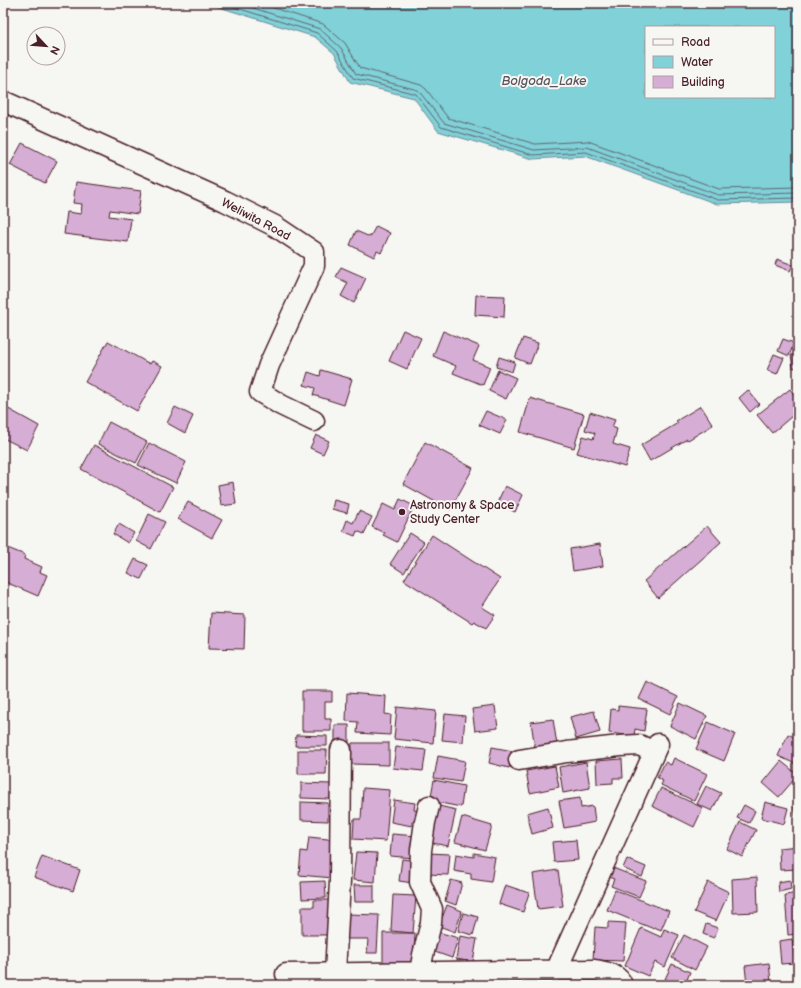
<svg xmlns="http://www.w3.org/2000/svg" width="801" height="988" font-family="'Balsamiq Sans',sans-serif">
<rect width="100%" height="100%" fill="#f6f6f2"/>
<filter id="ink" filterUnits="userSpaceOnUse"><feTurbulence type="fractalNoise" baseFrequency=".025" numOctaves="2"/><feDisplacementMap in="SourceGraphic" scale="8" xChannelSelector="R" yChannelSelector="G"/><feConvolveMatrix kernelMatrix="1 2 1 2 8 2 1 2 1" color-interpolation-filters="sRGB"/></filter>
<g filter="url(#ink)">
<path fill="#80d1d8" stroke="#6a8a93" fill-rule="evenodd" d="M206,3H798V202L717,204L585,156L533,159L438,131L414,98L350,82L334,53L315,37ZM646,27H774V97H646Z"/>
<g fill="none" stroke-linecap="round" stroke-linejoin="round">
<path stroke="#606670" stroke-width="1" d="M221,3L317,33L337,51L353,78L416,94L441,127L533,155L586,152L718,200L798,198
M237,3L320,29L341,48L356,74L418,90L444,123L534,150L587,147L718,195L798,193
M258,3L323,24L345,43L360,68L421,85L426,89L448,118L535,144L588,141L719,189L798,187"/>
</g>
<path fill="#d6add4" stroke="#4a1f2b" d="M22,143L57,161L45,183L10,165Z
M76,182L141,191L138,214L110,210L109,216L131,219L128,242L64,234L67,212L81,214L82,204L73,203Z
M376,226L390,233L381,253L377,251L374,257L350,245L356,231L370,237Z
M777,259L793,265L790,271L775,265Z
M341,267L366,278L354,303L341,296L348,283L336,277Z
M476,295L505,296L504,317L475,315Z
M403,330L421,338L407,369L389,361Z
M443,331L479,346L473,360L490,367L483,385L453,373L456,366L433,356Z
M523,338L538,343L530,364L515,358Z
M783,339L794,343L789,356L778,351Z
M108,341L150,364L152,361L162,366L137,411L85,382Z
M774,354L784,358L777,374L767,370Z
M798,354V367L793,368L791,355Z
M499,357L515,362L512,372L496,367Z
M321,370L352,379L344,405L313,395L315,388L304,385L308,372L320,376Z
M498,370L516,378L506,399L489,391Z
M790,389L798,400V411L772,433L757,415Z
M748,390L759,404L750,412L739,398Z
M530,398L584,414L574,448L520,432Z
M3,406L39,426L27,450L3,438Z
M701,406L713,425L688,440L687,439L650,461L641,445L678,423L676,421Z
M175,407L193,416L185,433L167,423Z
M486,411L507,420L500,434L479,425Z
M590,412L615,420L612,427L617,429L613,444L630,449L625,467L577,453L583,436L593,439L595,433L585,430Z
M109,422L147,442L136,463L98,444Z
M316,435L329,441L323,454L310,448Z
M425,442L473,468L450,510L403,484Z
M149,443L186,462L176,483L138,465Z
M94,445L173,487L160,512L81,469Z
M233,482L236,504L221,506L218,485Z
M505,486L523,495L515,512L497,503Z
M400,499L414,506L397,542L383,535L384,533L372,527L383,504L395,510Z
M334,500L349,504L347,513L332,509Z
M188,502L222,520L212,538L178,519Z
M359,511L372,517L364,534L357,531L355,536L343,531L347,520L353,523Z
M149,514L165,522L151,549L136,541Z
M119,524L134,533L128,543L113,534Z
M707,526L721,542L658,598L644,581Z
M410,533L424,542L404,573L390,564Z
M432,535L500,579L482,607L495,615L486,628L474,621L472,623L404,580Z
M600,544L603,566L573,571L570,549Z
M5,547L25,555L24,559L42,567L40,572L47,575L38,596L3,581V552Z
M135,559L148,565L141,579L128,573Z
M211,613L245,615L244,649L209,648Z
M647,682L678,697L670,714L639,699Z
M302,691H332V702H325V719H331V731H302Z
M347,693L386,696L385,714L391,715L390,735L357,733L358,722L346,721Z
M680,703L707,716L696,739L670,726Z
M495,706L498,728L475,731L472,709Z
M618,706L647,709L644,731L635,729L634,736L609,733L611,709L618,710Z
M397,707L436,711L433,743L394,739Z
M594,711L600,732L576,739L570,717Z
M445,714L465,716L463,742L442,740Z
M553,719L557,745L535,748L531,722Z
M708,722L735,734L724,761L696,749Z
M335,725H349V742H335Z
M788,734L798,739V765L778,756Z
M296,735L327,736V746H295Z
M352,743H389V765L351,764Z
M396,747L426,750L423,771L393,768Z
M492,747L513,751L509,768L489,763Z
M298,750H327L326,774H298Z
M438,756L465,761L461,782L434,778Z
M674,758L707,774L694,801L661,785L663,781L657,778L665,762L671,765Z
M622,759L623,778H613V783L597,784L596,761Z
M781,761L798,775L779,797L763,783Z
M586,762L590,788L563,793L559,767Z
M555,766L559,787L530,793L526,771Z
M434,780L464,786L461,807L430,801Z
M301,783L331,784L330,799L301,798Z
M706,786L721,793L712,811L697,804Z
M363,788L390,790L386,841L353,839L354,819H361Z
M661,788L703,808L694,827L652,806Z
M580,798L581,808L593,806L595,822L564,828L559,801Z
M394,800L415,803L414,810L420,811L419,822H412V826L391,822Z
M301,802L328,803V821L301,820Z
M765,802L788,808L784,824L761,818Z
M435,805L456,810L448,846L427,842Z
M744,805L755,811L749,823L737,818Z
M798,806V836L794,807Z
M548,807L553,828L532,834L527,813Z
M462,817L492,826L485,850L455,842Z
M740,822L756,830L742,857L727,849Z
M392,834L417,836L415,858L390,856Z
M309,837L337,840L333,878L299,875L301,851L307,852Z
M576,840L578,860L554,862L552,842Z
M798,846V869L780,870L779,848Z
M356,852L377,853L375,882L353,880Z
M428,853L450,854L448,875L427,874Z
M474,853L495,857L491,882L471,879V874L454,871L456,854L474,857Z
M42,856L80,870L73,891L34,877Z
M402,859L416,861L413,883L399,881Z
M627,859L646,867L642,877L623,868Z
M608,866L646,881L639,897L611,886L614,879L604,875Z
M558,870L563,906L538,909L533,874Z
M757,877L758,912L733,913L732,879Z
M451,880L462,883L456,905L445,901Z
M790,880L791,889L779,892L778,882Z
M325,881L326,898L302,899L301,882Z
M708,882L729,892L716,921L694,912Z
M354,885H374V902H355Z
M505,885L529,893L523,912L499,904Z
M615,890L669,911L661,930L654,927V929L607,910Z
M798,893V934L788,935L785,895Z
M393,895L416,896L413,933L391,931Z
M314,900H330V935H302V907H314Z
M447,905L462,911L455,932L439,926Z
M463,913L478,917L473,935L458,931Z
M347,914L379,915L377,953H367L368,939H346Z
M608,922L626,923L623,961L593,960L595,927L608,928Z
M706,924L718,928L714,938L703,934Z
M641,928L661,937L664,929L679,935L665,967L655,962L648,976L625,966Z
M435,931L458,938L452,958L429,950Z
M383,933H415L414,965L383,964Z
M684,935L707,947L695,970L672,958Z
M460,936L477,939L473,962L456,959Z
M792,939L795,963L781,964L779,941Z
M769,963L771,982L747,985L745,966Z
M672,964L690,972L685,985H679L665,979Z"/>
<g fill="none" stroke-linecap="round" stroke-linejoin="round">
<g stroke="#4a1f2b" stroke-width="23">
<path id="street" d="M3,101L225,201L275,226L314,252V266L269,365L260,392L281,405L314,421
M519,760L567,752L620,746L639,745L654,752
M556,971L658,744
M420,972L423,955L431,923L432,909L420,882L421,850L425,822L429,806
M335,973L340,881L341,750
M286,974L595,970C605,972 619,974 622,985"/>
</g>
<use href="#street" stroke="#f6f6f2" stroke-width="20"/>
</g>
</g>
<circle fill="#4a1f2b" stroke="#f6f6f2" stroke-width="1.5" cx="402" cy="512" r="4"/>
<g text-anchor="middle" stroke-width="4" stroke-linejoin="round" paint-order="stroke">
<g font-size="12" fill="#4a1f2b" stroke="#f6f6f2">
<text transform="translate(256 219) rotate(28)" y="4">Weliwita Road</text>
</g>
<g font-size="12" fill="#4a1f2b" stroke="#f6f6f2" text-anchor="start">
<text x="410" y="509">Astronomy &amp; Space<tspan x="410" dy="14">Study Center</tspan></text>
</g>
<g font-size="13" font-style="italic" fill="#5a545f" stroke="#f6f6f2">
<text x="544" y="85">Bolgoda_Lake</text>
</g>
</g>
<rect width="801" height="988" fill="none" stroke="#f6f6f2" stroke-width="16"/>
<rect x="8" y="8" width="785" height="972" fill="none" stroke="#4a1f2b" stroke-width="1.5" filter="url(#ink)"/>
<rect x="645" y="26" width="130" height="72" fill="#f6f6f2" stroke="#b1a0a2"/>
<rect x="653" y="39" width="20" height="6" fill="#f6f6f2" stroke="#b1a0a2"/>
<text x="681" y="46" font-size="12" fill="#4a1f2b">Road</text>
<rect x="653" y="56" width="20" height="12" fill="#80d1d8" stroke="#b1a0a2"/>
<text x="681" y="66" font-size="12" fill="#4a1f2b">Water</text>
<rect x="653" y="76" width="20" height="12" fill="#d6add4" stroke="#b1a0a2"/>
<text x="681" y="86" font-size="12" fill="#4a1f2b">Building</text>
<g transform="translate(46 46) rotate(116)"><circle r="19" fill="#f6f6f2" stroke="#b1a0a2"/>
<path d="M0-3L7 15L0 10L-7 15Z" fill="#4a1f2b"/>
<text y="-6" font-size="11" font-weight="bold" text-anchor="middle" fill="#4a1f2b">N</text>
</g>
</svg>
